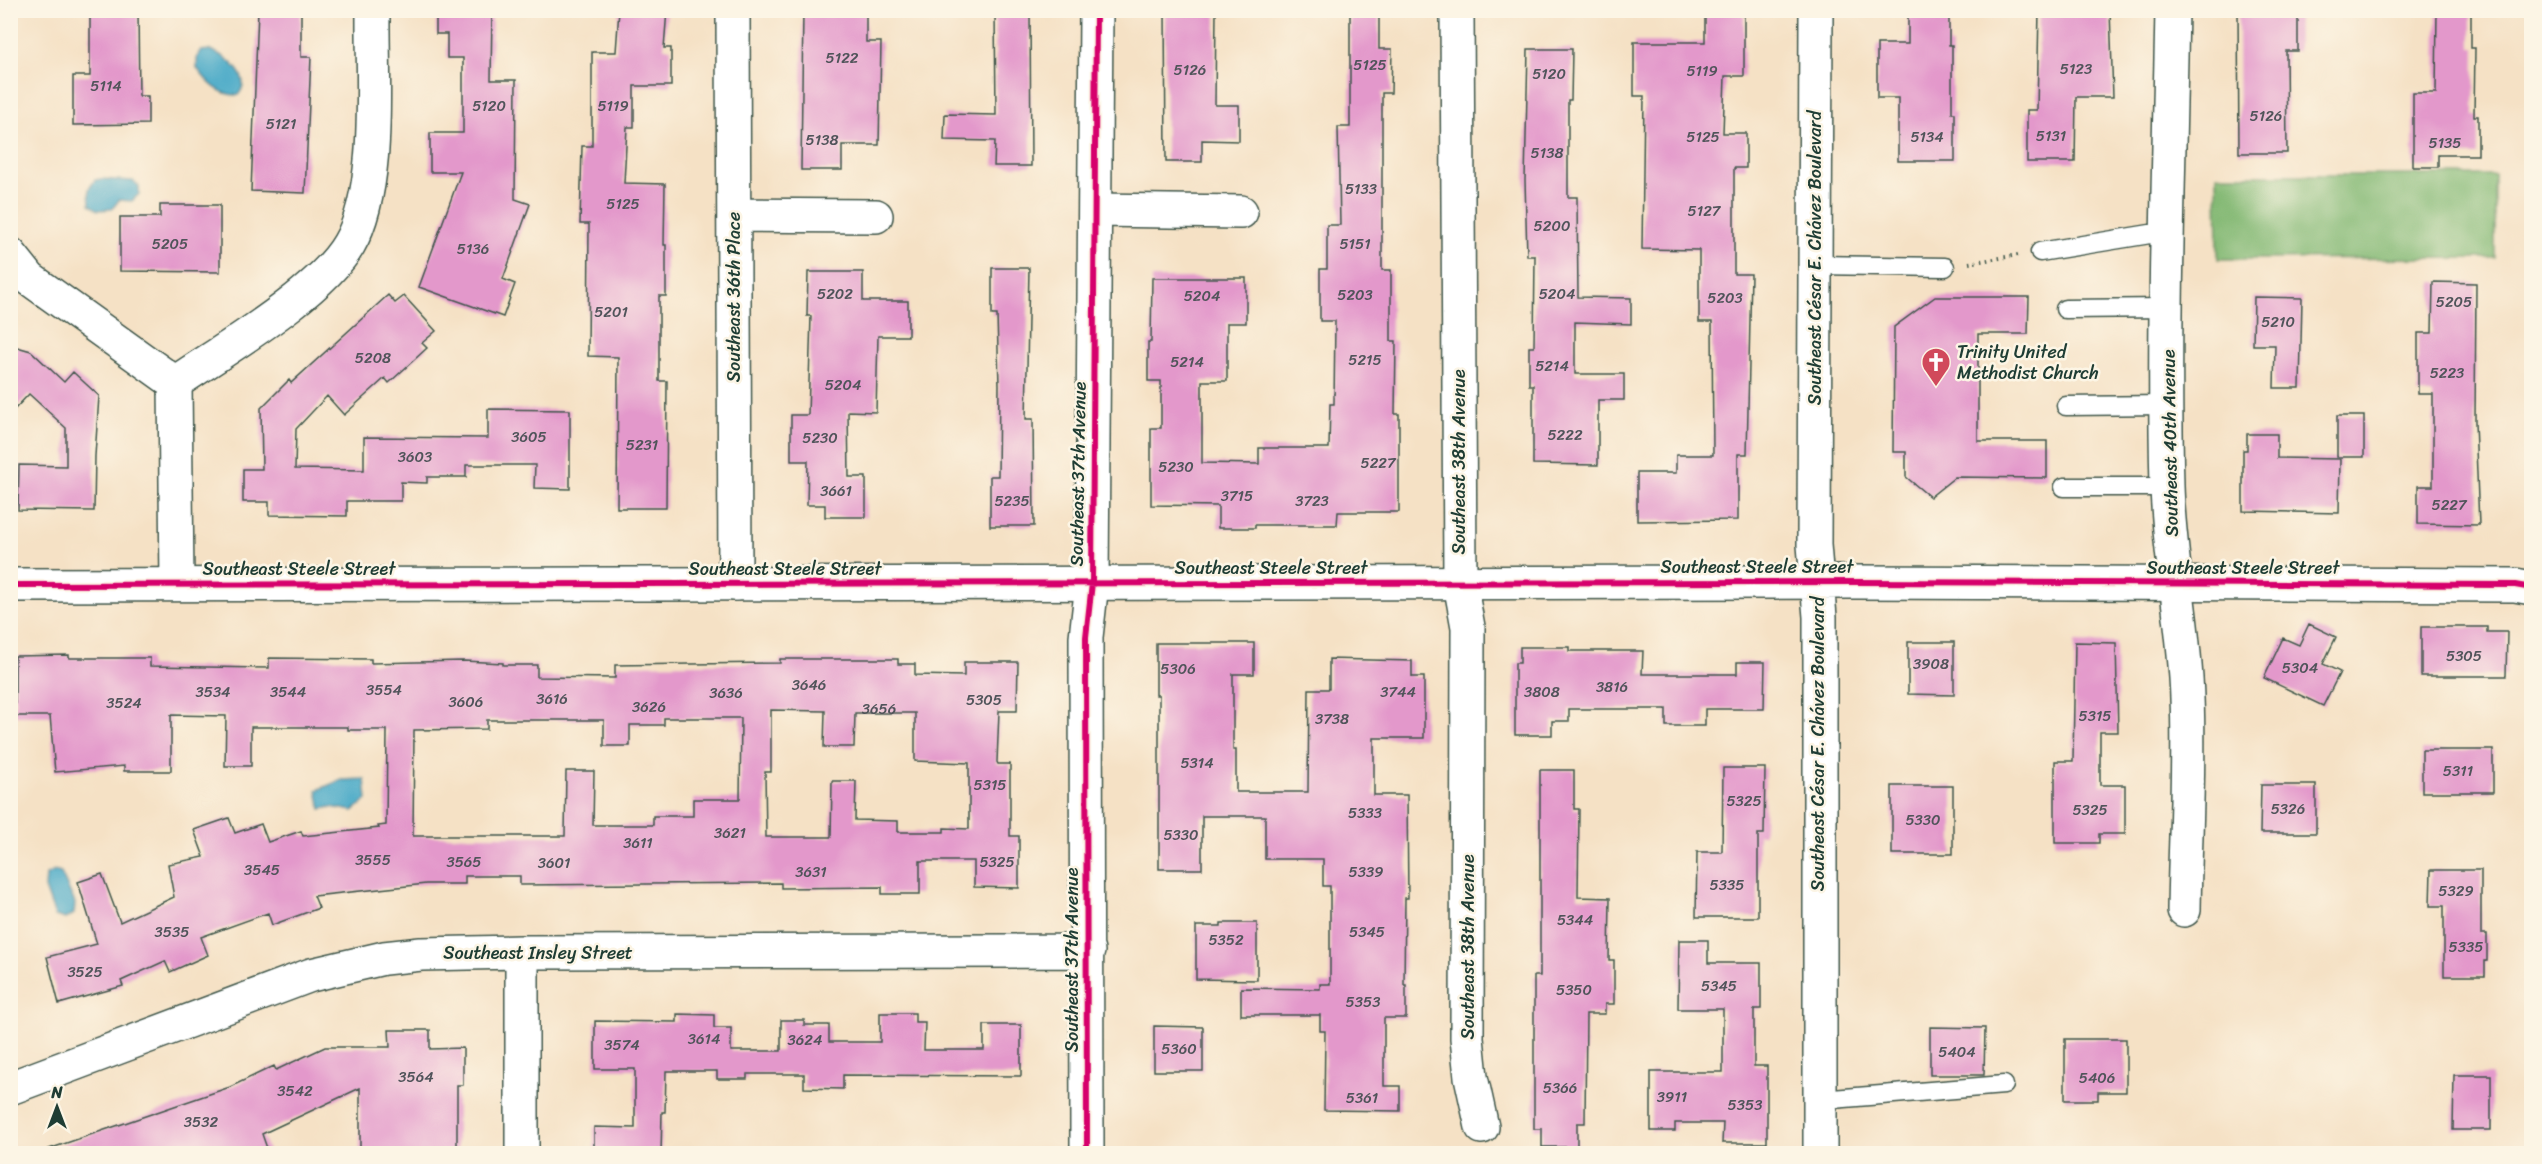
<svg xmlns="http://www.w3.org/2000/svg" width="2542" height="1164" font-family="Sriracha,sans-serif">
<rect width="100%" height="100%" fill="#fcf5e5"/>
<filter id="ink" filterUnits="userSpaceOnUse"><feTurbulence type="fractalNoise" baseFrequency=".0167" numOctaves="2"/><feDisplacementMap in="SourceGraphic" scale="12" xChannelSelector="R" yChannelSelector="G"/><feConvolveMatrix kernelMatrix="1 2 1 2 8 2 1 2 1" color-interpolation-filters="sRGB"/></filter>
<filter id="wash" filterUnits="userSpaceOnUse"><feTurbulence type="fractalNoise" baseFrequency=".008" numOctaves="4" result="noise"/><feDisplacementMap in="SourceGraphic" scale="24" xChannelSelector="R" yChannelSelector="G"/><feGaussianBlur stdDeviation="1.35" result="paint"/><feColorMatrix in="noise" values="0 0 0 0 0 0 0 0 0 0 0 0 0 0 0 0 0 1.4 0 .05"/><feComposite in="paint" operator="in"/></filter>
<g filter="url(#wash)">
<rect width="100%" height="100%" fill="#f5e1c5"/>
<path fill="#84b975" stroke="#527b54" stroke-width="1.5" d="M2217,175H2495V258L2218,259Z"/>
<path fill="#47a9c7" stroke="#33737e" stroke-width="1.5" d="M210,50C226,56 254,77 238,95C220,96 207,82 197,68V58L201,51Z
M101,179L133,181L139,186V194L132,201L119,200L112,209L98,210L90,204L89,189L95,180Z
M365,779L367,800L353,811L331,807L321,809L317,790L341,780Z
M55,871L61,873L75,903L74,914L65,919L55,916L45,888L46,875Z"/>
<g id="blocks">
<path fill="#e398cb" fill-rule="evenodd" d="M90,10H138L139,96H148V124L73,125V76H90Z
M258,10H301V57H311L305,193L251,191Z
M436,10H492L491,80H516L515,199L530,204L503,279L515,284L503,317L419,287L461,172H430V133H463V58H447V34H436Z
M619,10H667L664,48H671V86H634V127H627L624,183L665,184L664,245H666V296H659V381H667L666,508H617L618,357L588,356L589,224H580L582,146H592V52H616Z
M803,10H866V42H881L879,145H842V170H801Z
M995,10H1030L1031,166H994L995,141L944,140L945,114L996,115Z
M1165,10H1216L1215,105H1239V141L1202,140V162H1166Z
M1350,10H1379V49H1392L1391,93H1382V270H1391V341H1396L1395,414H1399V512H1338L1337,525H1255V528H1218V506L1151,505V428H1161V381H1148V342H1151L1152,278H1246V323H1227V381H1202V463L1259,464V448H1329L1330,404H1334L1335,321H1320V269H1327V225H1340L1338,127H1350Z
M1705,10H1744V76H1725L1723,133H1746V168H1734V274H1751L1747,454H1738V520L1637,521V473H1676V455H1713L1712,322H1699V250L1642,249L1644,96H1634V42H1705Z
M1908,10H1949V45H1952V113H1955V161H1898V98H1877V44H1908Z
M2039,10H2110L2113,97H2076L2075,162H2027V110H2037Z
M2238,10H2298V51H2286L2287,153H2239Z
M2437,10H2471V48H2475L2474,116H2478V155H2438V167H2413V93H2436Z
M1528,49H1572L1571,100H1568V197H1577L1578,297L1631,298V324L1575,322V374H1624V400H1598V465L1533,464V385H1529V347H1534L1535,256H1527L1525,180Z
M160,205H220V272L120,271V217H160Z
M992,268H1029L1026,419H1033L1034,526H990V476H998L999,385L997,315H992Z
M808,272H863V301H908V336H878L876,412L848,411L849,477H866V517H825V505H807L808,461H791V415H808L811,316H807Z
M2433,282L2476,283L2475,422L2479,525L2418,524V486H2433V394H2418V333H2432Z
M388,295L395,303L404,296L436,331L422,343L427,348L389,383L385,378L344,415L327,396L296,429L295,469L364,470V437L488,438V409L570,410V489L534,488L535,465H466V477H427V483L401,482V501H347V516L269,515V502H243V469H262L261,408L289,380L291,383Z
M1935,297H2029L2028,334H1978V441H2047V478L1955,477L1930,497L1906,477V452H1893L1894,327Z
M2254,297L2302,298L2300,388H2274L2275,345H2253Z
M10,345L31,351L64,382L73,372L99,396L95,456L94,511L18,510L19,465L66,466V428L29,394L10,414Z
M2337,416H2364V457H2337Z
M2247,434H2277V458L2340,459L2339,513L2243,511V450H2247Z
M2309,624L2336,637L2323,664L2340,672L2323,706L2264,678L2283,638L2299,645Z
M2421,627H2487V632H2507L2506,676H2421Z
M1908,642H1954V695L1908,694Z
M2075,642L2116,643L2118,732H2100V785H2125V834H2099V843H2055V761H2073Z
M1156,643H1254V674H1233V750H1236V792H1308L1309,689H1329V659L1412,661V677H1424V738H1374V795H1407L1408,898H1405L1404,985H1406V1018H1384V1086H1400V1111L1324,1110L1325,1031H1320V1015H1241V988L1320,989V984H1330V886H1323V859H1265V816H1202V869H1159V695H1156Z
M1520,647H1569V651H1643L1642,674H1737V662H1765L1764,709H1705V726H1666V709H1569V721H1552V735H1515V663H1520Z
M69,655V658H150V666L269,668V658L371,659V663L464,661L503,663V665H537V677L615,678V665L780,663V659H898V664H915V675L964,676V662H1018L1017,711H999L997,762L998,764H1010V836H1019V888L974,887V861H920V894H882V887L781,888V883L520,885V876H465V884H426L314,896L319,908L272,925L268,913L201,937L208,955L170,972L165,961L121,981L123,986L59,1004L47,957L97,944L78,882L102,874L120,922L174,897L168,864L204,857L194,830L229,818L235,833L261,824L268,842L301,831L303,836L379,828L378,826L386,825L387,730H348V727H251V766H225L226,716L171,715V771H124V766L55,772L50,716H15V656ZM771,710L825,711L824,747H854L855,713H915V761L969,763V829L944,828V832H898V821L855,820L856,781H832L831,837H766L765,772H771ZM664,718H741L740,799H693V816H653V825H593L594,771H566L565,836H413L414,730L487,729V720H604V746H630V725H664Z
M2422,750H2493V792H2422Z
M1723,768H1765L1764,834H1758V917H1696L1697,852H1722Z
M1540,770H1574V809H1579L1578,897L1610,898L1609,960H1614V1004H1605V1014H1586L1585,1123H1577V1147H1542V1129H1534V976H1540Z
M2261,785H2316V833H2260Z
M1892,786H1953V854H1892Z
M2431,870H2481V934H2487V961H2485V976H2444V906H2430Z
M1221,923H1257V980L1196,979V926H1221Z
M1679,940H1708V963H1761V1009H1754V1066H1767V1143H1722L1723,1123H1675V1131H1651V1072H1723V1009H1678Z
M880,1013H915V1022H925L924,1050H984V1025H1021V1076L843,1075V1089L804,1088V1074H747V1079H717V1071H666L665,1112H662L661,1154H594V1127L635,1128V1069H595V1021L677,1022V1014L714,1015V1028H731V1051H781V1020H804V1025H829V1042H880Z
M1154,1026L1203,1027V1071H1154Z
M1930,1027L1985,1028L1984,1075H1930Z
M389,1030H430V1049L463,1048V1085H457V1154H360V1088L262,1134L269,1154H47L46,1150L230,1087L274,1066L276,1070L325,1047H390Z
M2065,1039H2126V1092H2098V1100H2065Z
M2454,1075H2491V1130H2453Z"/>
</g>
</g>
<g filter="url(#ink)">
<use href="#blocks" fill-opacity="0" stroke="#3f564a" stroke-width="1.5"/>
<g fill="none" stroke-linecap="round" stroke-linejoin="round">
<g stroke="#3f564a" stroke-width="21">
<path id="lane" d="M2040,252L2150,234L2168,235
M1815,265L1945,267
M2065,309L2168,308
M2066,406L2167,405
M2064,487H2167
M1820,1100L2004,1085"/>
</g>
<g stroke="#3f564a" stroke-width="36">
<path id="street" d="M733,10L735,584
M1457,10L1460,583L1468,627L1467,1038L1471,1077L1482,1127
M2172,10C2169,169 2163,328 2167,486C2169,557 2185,627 2187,698C2190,768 2185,840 2184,910
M1096,210L1241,212
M734,215L876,216
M10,254L30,279L175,383L177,584
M175,383C223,350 321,293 349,244C382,188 372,76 373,10
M522,952V1154
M10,1088L311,975L384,958L421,954L522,952L1088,951
M1087,1154L1086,637L1092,583L1096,10"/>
</g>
<g stroke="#3f564a" stroke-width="36">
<path id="secondary" d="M1816,10L1814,545L1820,617V1154
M10,585L1855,582L2515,585L2532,588"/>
</g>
<path stroke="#3f564a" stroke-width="4" stroke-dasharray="1.5 4.5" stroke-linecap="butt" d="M1969,263L2018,255"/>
<use href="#lane" stroke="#fff" stroke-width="18"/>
<use href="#street" stroke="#fff" stroke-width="33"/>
<use href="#secondary" stroke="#fff" stroke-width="33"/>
<g stroke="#fcf5e5" stroke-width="10">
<path id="cycleway" d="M10,585L1855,582L2515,585L2532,588
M1087,1154L1086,637L1092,583L1096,10"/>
</g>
<use href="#cycleway" stroke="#d6006c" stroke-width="6"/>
</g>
</g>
<defs>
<g id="church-pin" transform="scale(1.5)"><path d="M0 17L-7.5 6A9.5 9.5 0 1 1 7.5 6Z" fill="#d1495b" stroke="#fcf5e5"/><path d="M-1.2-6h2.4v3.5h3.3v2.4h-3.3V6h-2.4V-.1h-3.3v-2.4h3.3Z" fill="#fff"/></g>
</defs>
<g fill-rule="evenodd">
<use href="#church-pin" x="1936" y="362"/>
</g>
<g text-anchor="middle" stroke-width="5" stroke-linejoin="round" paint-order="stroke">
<g font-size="15" fill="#50545a">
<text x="842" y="63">5122</text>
<text x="1370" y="70">5125</text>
<text x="2076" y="74">5123</text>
<text x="1190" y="75">5126</text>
<text x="1702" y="76">5119</text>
<text x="1549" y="79">5120</text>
<text x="106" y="91">5114</text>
<text x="489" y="111">5120</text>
<text x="613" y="111">5119</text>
<text x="2266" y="121">5126</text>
<text x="281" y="129">5121</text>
<text x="2051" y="141">5131</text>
<text x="1703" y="142">5125</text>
<text x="1927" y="142">5134</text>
<text x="822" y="145">5138</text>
<text x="2445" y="148">5135</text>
<text x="1547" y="158">5138</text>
<text x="1361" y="194">5133</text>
<text x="623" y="209">5125</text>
<text x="1704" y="216">5127</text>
<text x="1552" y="231">5200</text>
<text x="170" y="249">5205</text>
<text x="1355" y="249">5151</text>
<text x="473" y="254">5136</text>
<text x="835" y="299">5202</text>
<text x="1557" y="299">5204</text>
<text x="1355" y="300">5203</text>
<text x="1202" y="301">5204</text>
<text x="1725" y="303">5203</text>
<text x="2454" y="307">5205</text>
<text x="611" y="317">5201</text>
<text x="2278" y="327">5210</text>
<text x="373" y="363">5208</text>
<text x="1365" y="365">5215</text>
<text x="1187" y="367">5214</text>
<text x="1552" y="371">5214</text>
<text x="2447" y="378">5223</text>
<text x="843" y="390">5204</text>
<text x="1565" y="440">5222</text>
<text x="529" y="442">3605</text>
<text x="820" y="443">5230</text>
<text x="642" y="450">5231</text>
<text x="415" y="462">3603</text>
<text x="1378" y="468">5227</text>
<text x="1176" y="472">5230</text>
<text x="836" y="496">3661</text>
<text x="1237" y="501">3715</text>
<text x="1012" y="506">5235</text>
<text x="1312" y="506">3723</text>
<text x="2449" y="510">5227</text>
<text x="2464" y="661">5305</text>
<text x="1931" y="669">3908</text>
<text x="2300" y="673">5304</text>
<text x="1178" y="674">5306</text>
<text x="809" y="690">3646</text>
<text x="1612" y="692">3816</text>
<text x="384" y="695">3554</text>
<text x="213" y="697">3534</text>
<text x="288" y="697">3544</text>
<text x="1398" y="697">3744</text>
<text x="1542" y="697">3808</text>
<text x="726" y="698">3636</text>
<text x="552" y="704">3616</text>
<text x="984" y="705">5305</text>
<text x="466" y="707">3606</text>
<text x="124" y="708">3524</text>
<text x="649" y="712">3626</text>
<text x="879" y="714">3656</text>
<text x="2095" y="721">5315</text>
<text x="1332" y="724">3738</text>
<text x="1197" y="768">5314</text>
<text x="2458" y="776">5311</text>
<text x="990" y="790">5315</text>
<text x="1744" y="806">5325</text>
<text x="2288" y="814">5326</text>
<text x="2090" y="815">5325</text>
<text x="1365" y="818">5333</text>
<text x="1923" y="825">5330</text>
<text x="730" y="838">3621</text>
<text x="1181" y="840">5330</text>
<text x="638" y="848">3611</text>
<text x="373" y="865">3555</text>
<text x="464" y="867">3565</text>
<text x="997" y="867">5325</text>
<text x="554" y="868">3601</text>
<text x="262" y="875">3545</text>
<text x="811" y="877">3631</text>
<text x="1366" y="877">5339</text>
<text x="1727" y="890">5335</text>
<text x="2456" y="896">5329</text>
<text x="1575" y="925">5344</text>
<text x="172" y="937">3535</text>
<text x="1367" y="937">5345</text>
<text x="1226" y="945">5352</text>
<text x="2466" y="952">5335</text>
<text x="85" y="977">3525</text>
<text x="1719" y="991">5345</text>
<text x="1574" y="995">5350</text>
<text x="1363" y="1007">5353</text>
<text x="704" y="1044">3614</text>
<text x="805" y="1045">3624</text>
<text x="622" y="1050">3574</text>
<text x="1179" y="1054">5360</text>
<text x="1957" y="1057">5404</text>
<text x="416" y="1082">3564</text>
<text x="2097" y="1083">5406</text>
<text x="1560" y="1093">5366</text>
<text x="295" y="1096">3542</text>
<text x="1672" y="1102">3911</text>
<text x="1362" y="1103">5361</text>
<text x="1745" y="1110">5353</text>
<text x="201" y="1127">3532</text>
</g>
<g font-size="18" fill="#1f3d34" stroke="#fcf5e5">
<text transform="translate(1815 258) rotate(-90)" y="6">Southeast César E. Chávez Boulevard</text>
<text transform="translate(734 297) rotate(-90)" y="6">Southeast 36th Place</text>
<text transform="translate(2170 443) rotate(-91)" y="6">Southeast 40th Avenue</text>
<text transform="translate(1459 462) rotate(-90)" y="6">Southeast 38th Avenue</text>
<text transform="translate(1078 474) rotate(-89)" y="6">Southeast 37th Avenue</text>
<text x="1757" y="573">Southeast Steele Street</text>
<text x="1271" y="574">Southeast Steele Street</text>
<text x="2243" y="574">Southeast Steele Street</text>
<text x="299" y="575">Southeast Steele Street</text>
<text x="785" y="575">Southeast Steele Street</text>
<text transform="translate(1818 744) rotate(-90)" y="6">Southeast César E. Chávez Boulevard</text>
<text transform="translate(1468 947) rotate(-90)" y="6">Southeast 38th Avenue</text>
<text x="538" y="959">Southeast Insley Street</text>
<text transform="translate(1072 960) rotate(-90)" y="6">Southeast 37th Avenue</text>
</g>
<g font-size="18" fill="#1f3d34" stroke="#fcf5e5" text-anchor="start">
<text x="1957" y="358">Trinity United<tspan x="1957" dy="21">Methodist Church</tspan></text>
</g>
</g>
<rect width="2542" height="1164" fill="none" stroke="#fcf5e5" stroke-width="36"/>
<g transform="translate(57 1107)" stroke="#fcf5e5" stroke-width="4.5" paint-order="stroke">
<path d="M0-4.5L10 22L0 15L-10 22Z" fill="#1f3d34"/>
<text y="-9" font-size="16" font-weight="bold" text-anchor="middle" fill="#1f3d34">N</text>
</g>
</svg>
